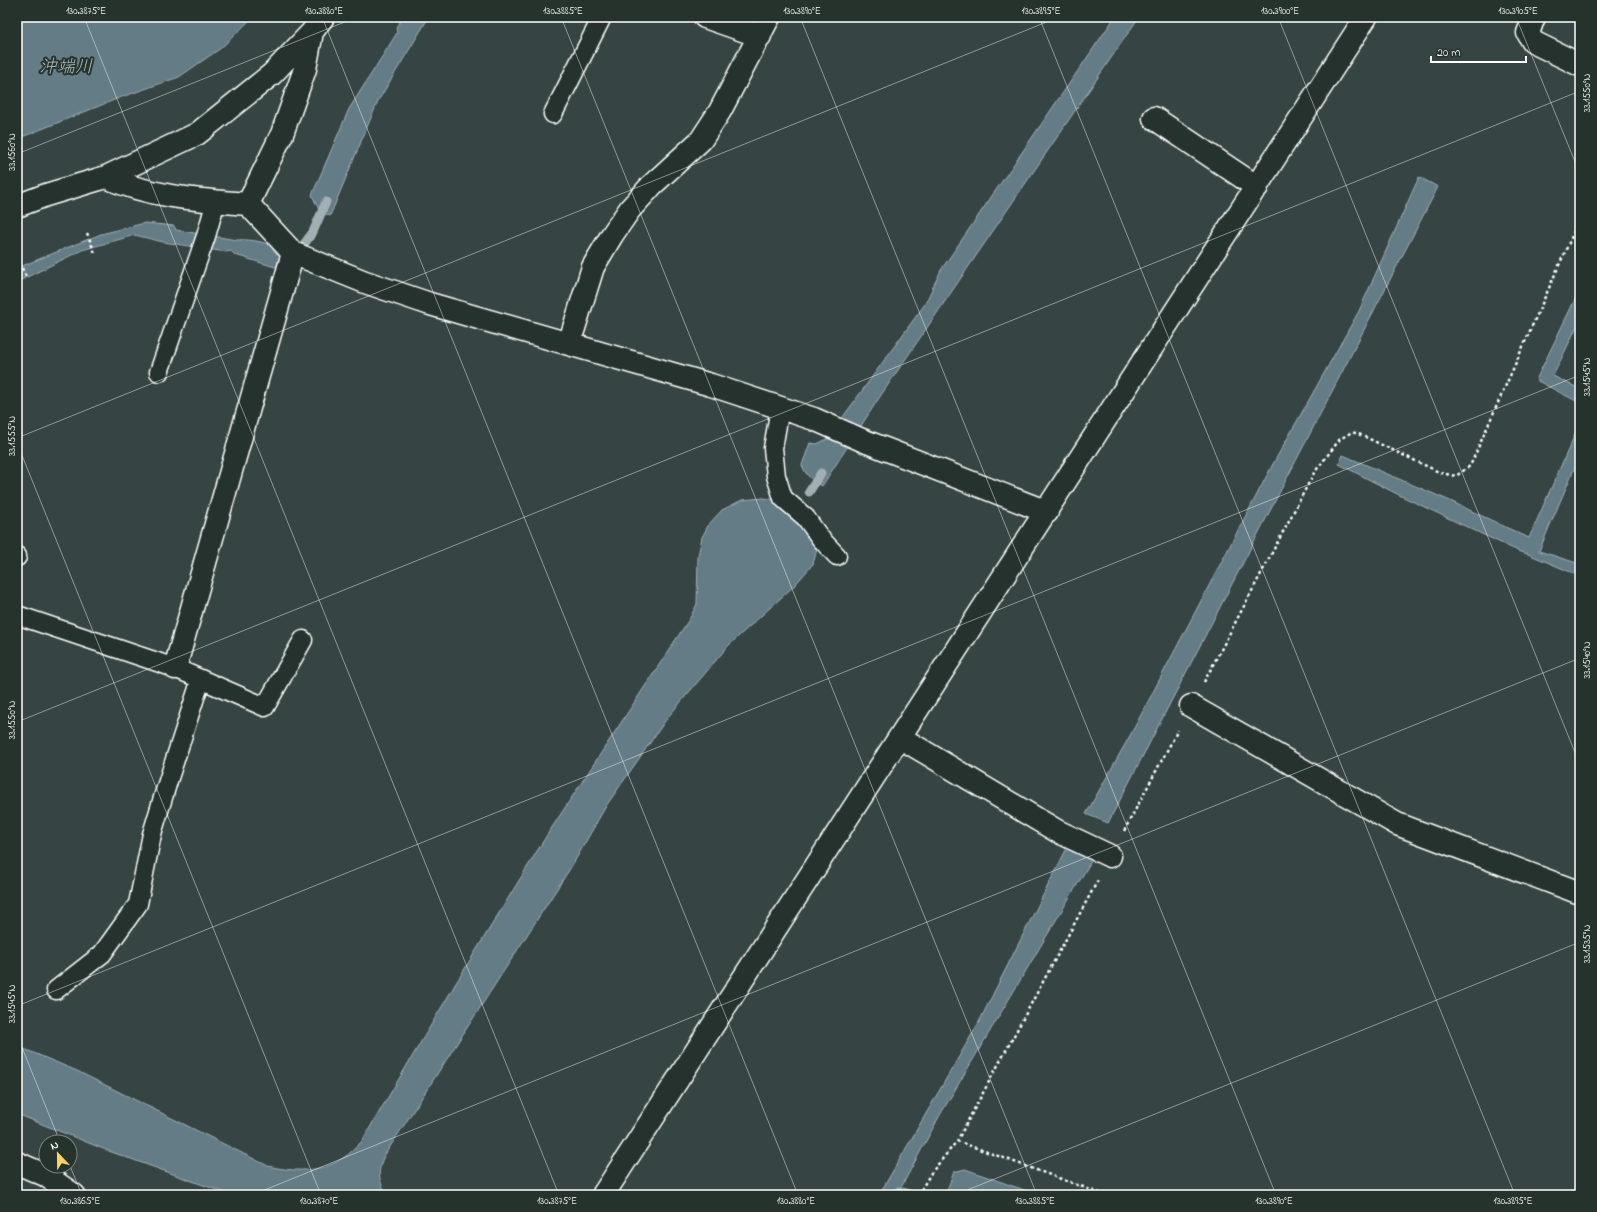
<svg xmlns="http://www.w3.org/2000/svg" width="1597" height="1212" font-family="'Indie Flower','Klee One',sans-serif">
<rect width="100%" height="100%" fill="#364443"/>
<filter id="ink" filterUnits="userSpaceOnUse"><feTurbulence type="fractalNoise" baseFrequency=".025" numOctaves="2"/><feDisplacementMap in="SourceGraphic" scale="8" xChannelSelector="R" yChannelSelector="G"/><feConvolveMatrix kernelMatrix="1 2 1 2 8 2 1 2 1" color-interpolation-filters="sRGB"/></filter>
<g filter="url(#ink)">
<path fill="#647c85" stroke="#a2b0b6" d="M17,17H253L221,48L179,77L119,98L17,139Z
M403,17H429L378,101L330,216L320,212L312,195L349,109L397,33L396,27Z
M1115,17H1139L879,398L822,486C812,480 806,476 802,465L810,443L817,444L827,439L925,304L941,270Z
M1419,177L1438,187L1108,823L1086,814L1132,732L1273,464L1359,311Z
M145,223L174,226L176,230L237,240C250,239 273,242 282,253L280,266L275,267L235,255L231,251L226,252L163,242L135,235L82,250L17,282V268L101,234Z
M1580,289V320L1553,376L1580,389V403L1536,380Z
M1580,423V455L1539,551L1580,564V576L1528,554L1520,552L1399,495L1339,464L1343,455L1448,500L1529,538Z
M763,498L778,500L816,539L817,549L813,564L794,586L729,645L668,717L606,806L573,864L384,1156C377,1171 378,1181 388,1195H231L106,1150L17,1114V1046L77,1071L268,1166C293,1172 321,1173 343,1158C350,1154 356,1147 362,1141L456,983L547,835L690,618L697,604L698,556L702,537L709,524L722,510L742,500Z
M1069,844L1096,853L940,1115L897,1195H879L979,1022Z
M965,1169L1038,1195H945L954,1172Z"/>
<g fill="none" stroke-linecap="round" stroke-linejoin="round">
<path stroke="#a2b0b6" stroke-width="9" d="M296,255L313,232L326,202
M809,492L821,473
M899,1191L913,1195"/>
<g stroke="#fff" stroke-width="21">
<path id="lane" d="M553,114L602,17
M159,372L206,236L216,201
M780,408L773,448L776,476L783,498L806,518L821,539L837,556
M17,556V557
M17,615L175,668L265,707L303,640
M56,990L102,954L138,904L152,834L168,781L201,679"/>
</g>
<g stroke="#fff" stroke-width="25">
<path id="street" d="M705,17L760,36
M1534,17L1528,33L1533,42L1580,65
M1154,118L1257,187
M106,177C149,197 200,200 248,204L293,253L365,282L430,304L711,385L814,419L862,440L1047,512
M248,204L282,134L305,69L312,32
M17,206L46,195L106,177L197,134L272,74L312,32L323,17
M569,344L593,267L612,235L630,209L652,185L701,140L720,111L769,17
M175,668L293,253
M1191,706L1397,824L1580,893
M901,738L1057,831L1110,856
M17,1163L45,1175L74,1195
M603,1195L1366,17"/>
</g>
<path stroke="#fff" stroke-width="2.5" stroke-dasharray="3 3" stroke-linecap="butt" d="M87,233L95,253
M17,257L26,277
M17,276L19,281
M1204,682L1314,473L1340,439L1352,432L1361,435L1441,473L1456,476L1470,466L1580,218
M1124,831L1178,730
M957,1141L1105,1195
M918,1195L931,1173L957,1141L1098,880"/>
<use href="#lane" stroke="#26332d" stroke-width="18"/>
<use href="#street" stroke="#26332d" stroke-width="22"/>
</g>
</g>
<path fill="none" stroke="#fff" stroke-width="1" stroke-opacity="0.45" d="M84,17L559,1195M322,17L798,1195M561,17L1037,1195M800,17L1276,1195M1039,17L1515,1195M1278,17L1580,765M1516,17L1580,174M17,154L357,17M17,438L1059,17M17,443L321,1195M17,722L1580,91M17,1006L1580,375M17,1035L60,1142M70,1166L82,1195M252,1195L1580,658M955,1195L1580,942"/>
<g text-anchor="middle" stroke-width="4" stroke-linejoin="round" paint-order="stroke">
<g font-size="18" font-style="italic" fill="#b2bec2" stroke="#26332d">
<text x="66" y="72">沖端川</text>
</g>
</g>
<rect width="1597" height="1212" fill="none" stroke="#26332d" stroke-width="44"/>
<g transform="translate(58 1154) rotate(338)"><circle r="19" fill="#26332d" stroke="#7d8581"/>
<path d="M0-3L7 15L0 10L-7 15Z" fill="#ffd166"/>
<text y="-6" font-size="11" font-weight="bold" text-anchor="middle" fill="#ffffff">N</text>
</g>
<path d="M1431 56v6h95v-6" fill="none" stroke="#ffffff" stroke-width="2"/>
<text x="1437" y="56" font-size="12" fill="#ffffff" stroke="#26332d" stroke-width="3" paint-order="stroke">20 m</text>
<rect x="22" y="22" width="1553" height="1168" fill="none" stroke="#fff" stroke-width="1.5"/>
<g font-size="10" text-anchor="middle" fill="#fff">
<text x="86" y="14">130.3875°E</text>
<text x="324" y="14">130.3880°E</text>
<text x="563" y="14">130.3885°E</text>
<text x="802" y="14">130.3890°E</text>
<text x="1041" y="14">130.3895°E</text>
<text x="1280" y="14">130.3900°E</text>
<text x="1518" y="14">130.3905°E</text>
<text transform="translate(1586 93) rotate(-90)" y="4">33.1550°N</text>
<text transform="translate(11 152) rotate(-90)" y="4">33.1560°N</text>
<text transform="translate(1586 377) rotate(-90)" y="4">33.1545°N</text>
<text transform="translate(11 436) rotate(-90)" y="4">33.1555°N</text>
<text transform="translate(1586 660) rotate(-90)" y="4">33.1540°N</text>
<text transform="translate(11 720) rotate(-90)" y="4">33.1550°N</text>
<text transform="translate(1586 944) rotate(-90)" y="4">33.1535°N</text>
<text transform="translate(11 1004) rotate(-90)" y="4">33.1545°N</text>
<text x="80" y="1204">130.3865°E</text>
<text x="319" y="1204">130.3870°E</text>
<text x="557" y="1204">130.3875°E</text>
<text x="796" y="1204">130.3880°E</text>
<text x="1035" y="1204">130.3885°E</text>
<text x="1274" y="1204">130.3890°E</text>
<text x="1513" y="1204">130.3895°E</text>
</g>
</svg>
